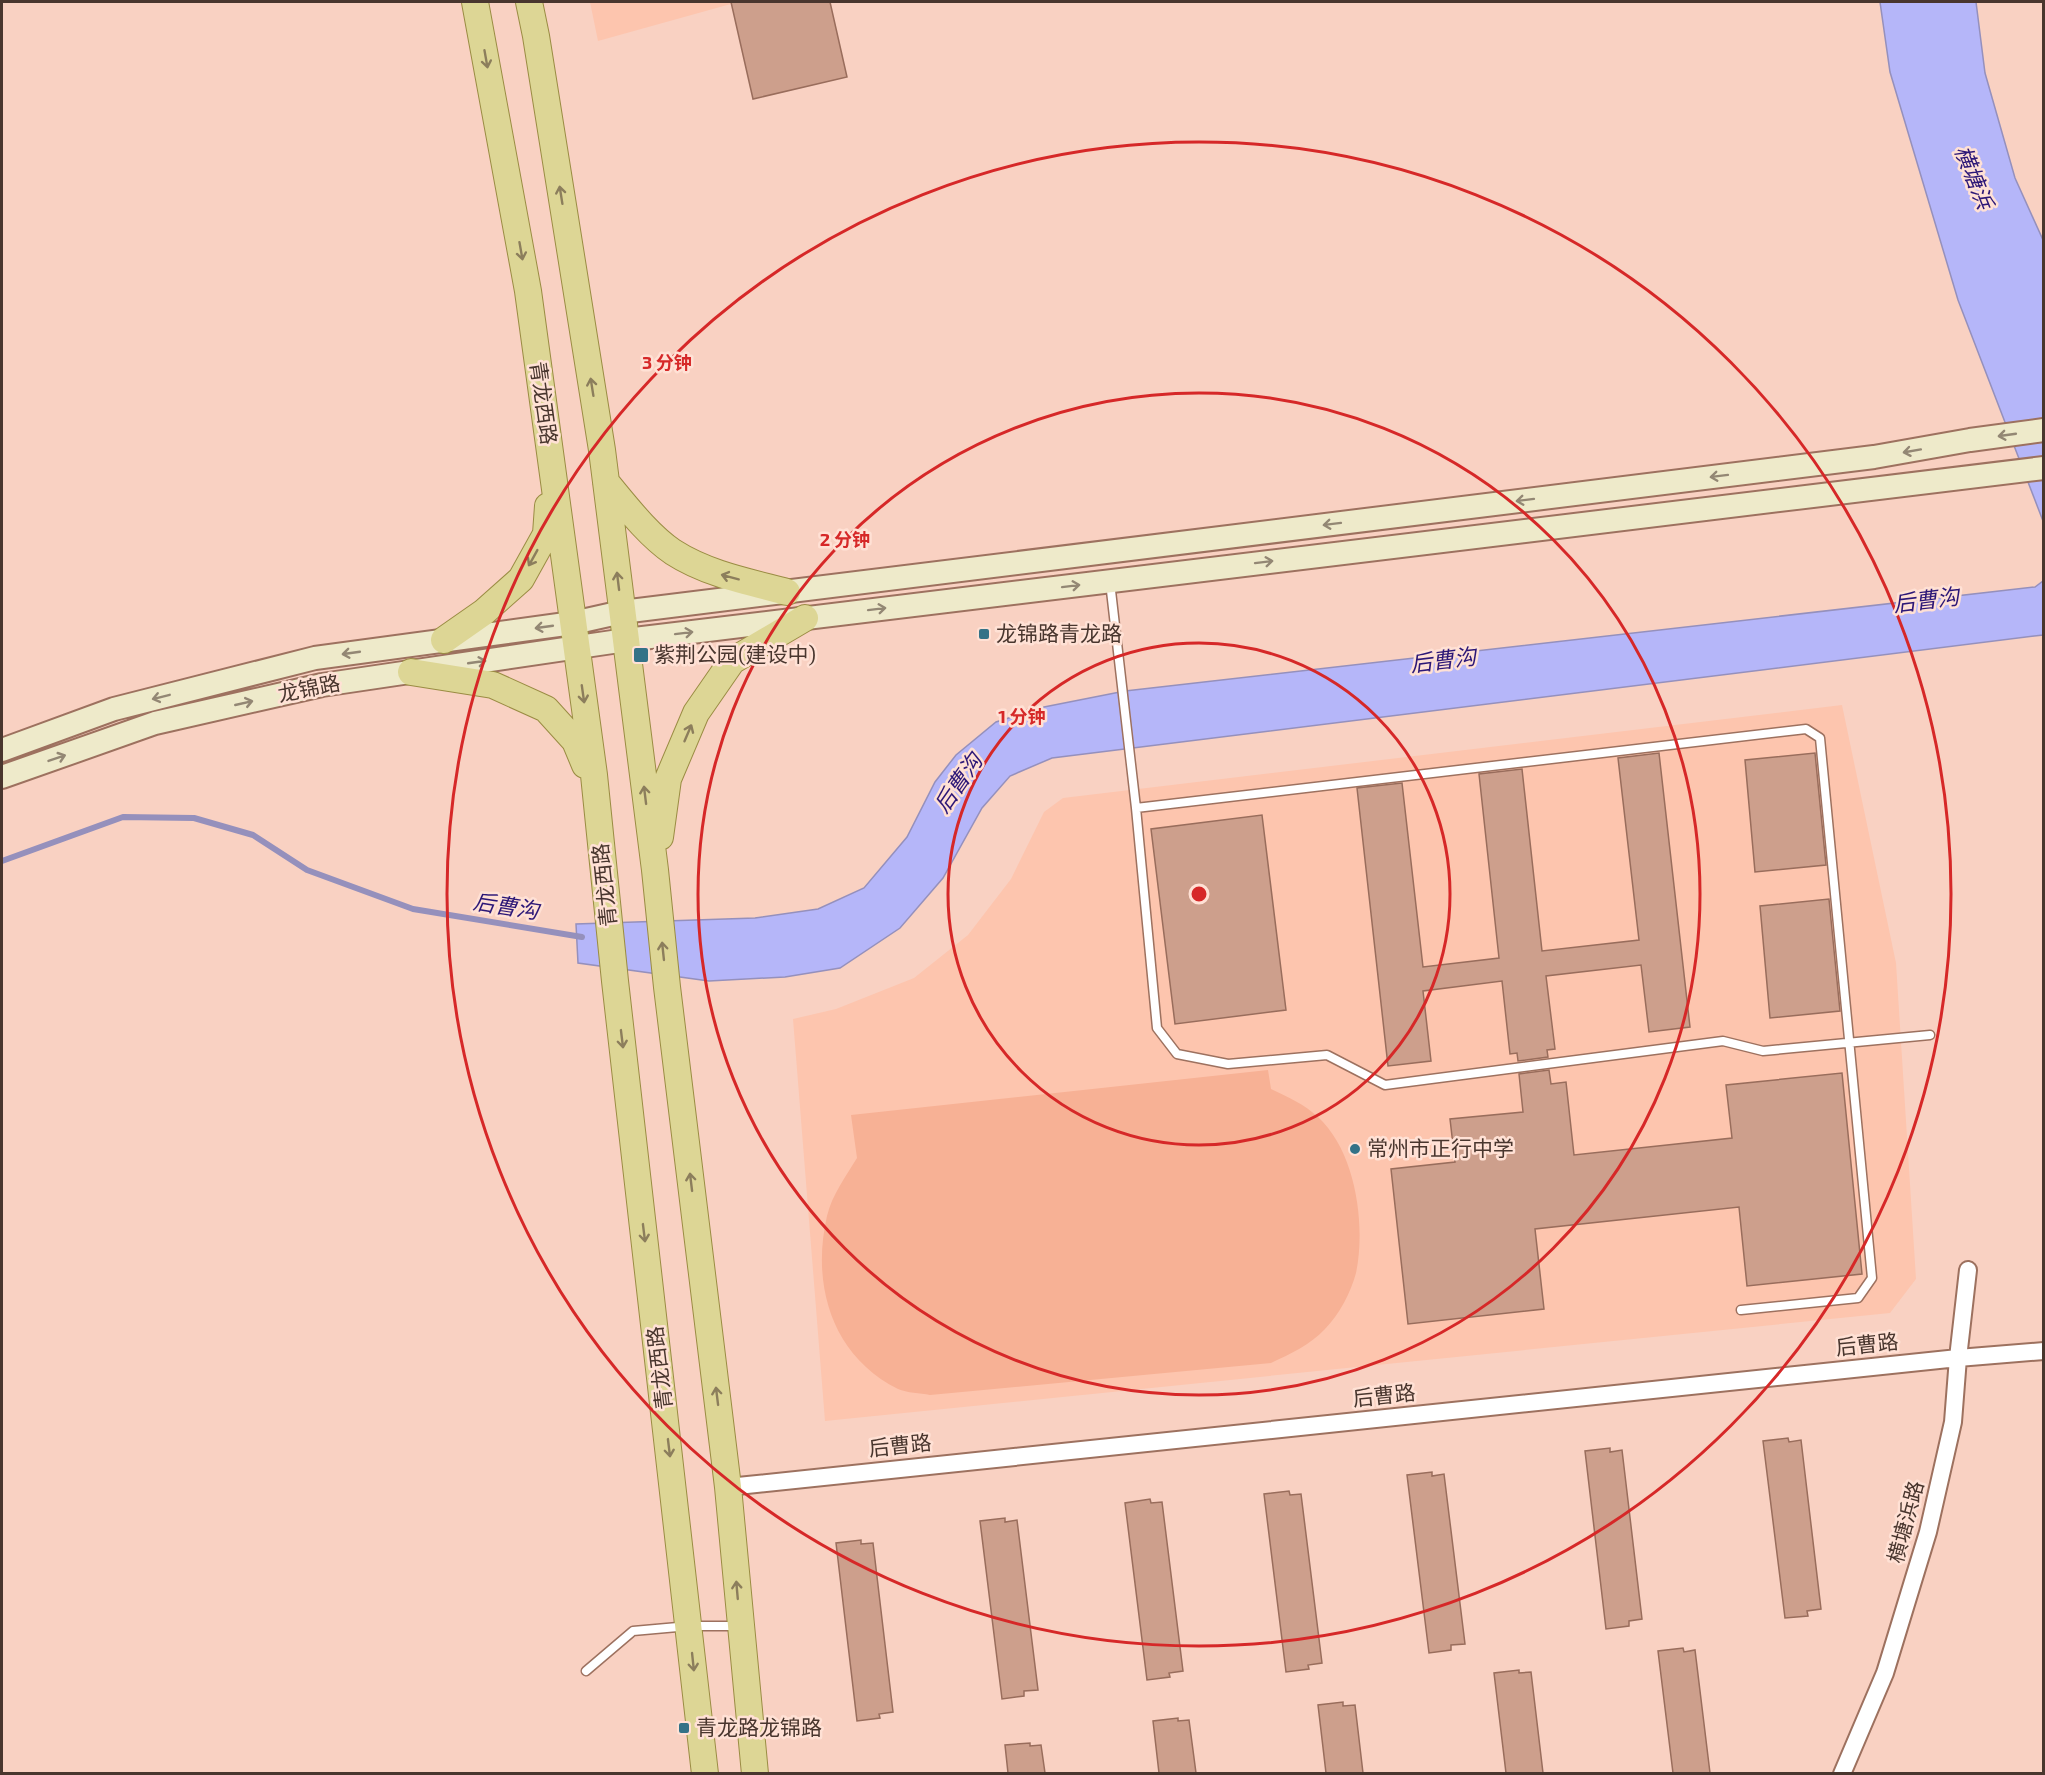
<svg xmlns="http://www.w3.org/2000/svg" width="2045" height="1775" font-family="'Exo 2','Noto Sans SC',sans-serif">
<rect width="100%" height="100%" fill="#f9d1c2"/>
<path fill="#fdc5ae" d="M590,2H738L598,41Z
M1842,705L1896,963L1916,1279L1890,1313L825,1421L793,1019L836,1009L914,978L968,935L1011,879L1044,812L1063,798Z"/>
<path fill="#f7b195" d="M1268,1070L1271,1089C1288,1097 1304,1104 1318,1117C1356,1152 1366,1225 1356,1273C1351,1292 1339,1315 1325,1329C1310,1345 1290,1354 1271,1363L930,1395C920,1393 907,1393 898,1389C832,1356 811,1285 827,1216C832,1195 846,1176 857,1158L851,1115Z"/>
<path fill="#b5b6f9" stroke="#9590bc" stroke-width="1.5" d="M1880,2H1976L1985,73L2015,178L2043,240V521L1958,300L1890,72Z
M2043,581V635L1052,758L1010,776L982,808L943,878L900,928L840,968L785,977L709,981L578,963L576,924L755,918L818,909L864,888L907,837L935,782L956,755L996,722L1044,707L1125,691L2035,587Z"/>
<g fill="none" stroke-linecap="round" stroke-linejoin="round">
<path stroke="#9590bc" stroke-width="6" d="M2,861L123,817L194,818L253,835L307,870L413,909L582,937"/>
</g>
<path fill="#cd9f8c" stroke="#996d5c" stroke-width="1.5" d="M731,2H830L847,77L753,99Z
M1659,753L1690,1027L1649,1032L1641,965L1546,976L1555,1049L1547,1050L1548,1057L1518,1061L1517,1053L1510,1054L1502,981L1423,991L1431,1061L1388,1066L1357,788L1402,783L1423,967L1499,958L1479,774L1522,769L1542,951L1639,940L1618,758Z
M1815,753L1826,865L1755,872L1745,760Z
M1262,815L1286,1010L1175,1024L1151,829Z
M1829,899L1840,1011L1770,1018L1760,906Z
M1549,1070L1551,1084L1566,1082L1574,1155L1732,1138L1726,1085L1842,1073L1862,1274L1747,1286L1739,1207L1535,1229L1544,1309L1408,1324L1391,1169L1455,1162L1450,1119L1523,1112L1519,1074Z
M1788,1438L1789,1442L1801,1440L1821,1609L1807,1611L1808,1616L1785,1618L1763,1441Z
M1610,1448V1452L1622,1450L1642,1619L1629,1621V1626L1606,1629L1585,1451Z
M1432,1472V1476L1444,1474L1465,1644L1451,1645V1650L1429,1653L1407,1475Z
M1289,1491L1290,1495L1301,1494L1322,1663L1308,1665L1309,1669L1286,1672L1264,1494Z
M1150,1499L1151,1503L1162,1502L1183,1671L1169,1673L1170,1677L1147,1680L1125,1503Z
M1005,1518V1522L1017,1520L1038,1690L1024,1691V1696L1002,1699L980,1521Z
M861,1540V1544L873,1543L893,1712L879,1714L880,1718L857,1721L836,1543Z
M1683,1648L1684,1652L1695,1650L1710,1773H1673L1658,1651Z
M1519,1670V1673L1531,1672L1543,1773H1506L1494,1673Z
M1343,1702V1706L1355,1705L1363,1773H1326L1318,1705Z
M1178,1718V1721L1189,1720L1196,1773H1159L1153,1721Z
M1030,1743V1746L1041,1745L1045,1773H1008L1005,1745Z"/>
<g fill="none" stroke-linecap="round" stroke-linejoin="round">
<g stroke="#9d715f" stroke-width="11">
<path id="lane" d="M1110,582L1136,808L1157,1028L1177,1054L1228,1064L1327,1055L1385,1085L1723,1041L1763,1051L1930,1035
M1136,808L1806,729L1820,738L1872,1278L1858,1298L1741,1310
M586,1671L633,1631L689,1626H740"/>
</g>
<g stroke="#9d715f" stroke-width="20">
<path id="street" d="M728,1487L1958,1358L2044,1351
M1842,1774L1885,1673L1928,1532L1953,1422L1958,1358L1968,1270"/>
</g>
<g stroke="#9d715f" stroke-width="26">
<path id="secondary" d="M2,750L114,709L315,658L573,623L622,612L1874,457L1970,440L2044,430
M2,777L155,723L322,685L626,640L2044,468"/>
</g>
<g stroke="#9a8c43" stroke-width="28">
<path id="primary" d="M475,2L528,291L594,775L615,981L705,1774
M529,2L536,36L602,450L655,870L667,987L728,1487L755,1774
M606,482C626,506 648,535 673,552C707,574 749,582 787,592
M444,640L484,612L521,579L546,534L548,506
M411,672L493,685L546,709L575,741L585,765
M660,837L668,779L696,713L732,661L805,618"/>
</g>
<use href="#lane" stroke="#fff" stroke-width="8"/>
<use href="#street" stroke="#fff" stroke-width="16"/>
<use href="#secondary" stroke="#eeeaca" stroke-width="22"/>
<use href="#primary" stroke="#ddd695" stroke-width="26"/>
</g>
<defs><path id="oneway-shaft" d="M-6 0H5M1.5-3L5.5 0L1.5 3" fill="none" stroke-width="1.6" stroke-linecap="round" stroke-linejoin="round" transform="scale(1.5)"/></defs>
<g stroke="#8c7e5c">
<use href="#oneway-shaft" transform="translate(486 59) rotate(80)"/>
<use href="#oneway-shaft" transform="translate(561 195) rotate(-99)"/>
<use href="#oneway-shaft" transform="translate(521 251) rotate(80)"/>
<use href="#oneway-shaft" transform="translate(592 387) rotate(-99)"/>
<use href="#oneway-shaft" transform="translate(533 558) rotate(119)"/>
<use href="#oneway-shaft" transform="translate(730 577) rotate(-165)"/>
<use href="#oneway-shaft" transform="translate(618 581) rotate(-97)"/>
<use href="#oneway-shaft" transform="translate(583 694) rotate(82)"/>
<use href="#oneway-shaft" transform="translate(688 733) rotate(-67)"/>
<use href="#oneway-shaft" transform="translate(645 795) rotate(-97)"/>
<use href="#oneway-shaft" transform="translate(663 951) rotate(-96)"/>
<use href="#oneway-shaft" transform="translate(622 1039) rotate(83)"/>
<use href="#oneway-shaft" transform="translate(691 1182) rotate(-97)"/>
<use href="#oneway-shaft" transform="translate(644 1233) rotate(83)"/>
<use href="#oneway-shaft" transform="translate(717 1396) rotate(-97)"/>
<use href="#oneway-shaft" transform="translate(669 1448) rotate(83)"/>
<use href="#oneway-shaft" transform="translate(737 1590) rotate(-95)"/>
<use href="#oneway-shaft" transform="translate(693 1662) rotate(84)"/>
</g>
<g stroke="#938774">
<use href="#oneway-shaft" transform="translate(2007 435) rotate(172)"/>
<use href="#oneway-shaft" transform="translate(1912 451) rotate(170)"/>
<use href="#oneway-shaft" transform="translate(1719 476) rotate(173)"/>
<use href="#oneway-shaft" transform="translate(1525 500) rotate(173)"/>
<use href="#oneway-shaft" transform="translate(1332 524) rotate(173)"/>
<use href="#oneway-shaft" transform="translate(1264 562) rotate(-7)"/>
<use href="#oneway-shaft" transform="translate(1071 586) rotate(-7)"/>
<use href="#oneway-shaft" transform="translate(877 609) rotate(-7)"/>
<use href="#oneway-shaft" transform="translate(544 627) rotate(172)"/>
<use href="#oneway-shaft" transform="translate(684 633) rotate(-7)"/>
<use href="#oneway-shaft" transform="translate(351 653) rotate(172)"/>
<use href="#oneway-shaft" transform="translate(477 662) rotate(-8)"/>
<use href="#oneway-shaft" transform="translate(161 697) rotate(166)"/>
<use href="#oneway-shaft" transform="translate(244 703) rotate(-13)"/>
<use href="#oneway-shaft" transform="translate(57 758) rotate(-19)"/>
</g>
<g fill="none" stroke="#d62828" stroke-width="3">
<circle cx="1199" cy="894" r="251"/>
<circle cx="1199" cy="894" r="501"/>
<circle cx="1199" cy="894" r="752"/>
</g>
<g fill="#337287" stroke="#ffe1d5" stroke-width="2">
<rect x="978" y="628" width="12" height="12" rx="3"/>
<rect x="633" y="647" width="16" height="16" rx="3"/>
<circle cx="1355" cy="1149" r="6"/>
<rect x="678" y="1722" width="12" height="12" rx="3"/>
</g>
<g text-anchor="middle" stroke-width="5" stroke-linejoin="round" paint-order="stroke">
<g font-size="21" fill="#49362e" stroke="#ffe1d5">
<text transform="translate(543 403) rotate(82)" y="7">青龙西路</text>
<text transform="translate(309 689) rotate(-11)" y="7">龙锦路</text>
<text transform="translate(605 885) rotate(-96)" y="7">青龙西路</text>
<text transform="translate(1867 1345) rotate(-6)" y="7">后曹路</text>
<text transform="translate(660 1368) rotate(-97)" y="7">青龙西路</text>
<text transform="translate(1384 1396) rotate(-6)" y="7">后曹路</text>
<text transform="translate(900 1446) rotate(-6)" y="7">后曹路</text>
<text transform="translate(1906 1522) rotate(-75)" y="7">横塘浜路</text>
</g>
<g font-size="21" fill="#49362e" stroke="#ffe1d5" text-anchor="start">
<text x="996" y="641">龙锦路青龙路</text>
<text x="654" y="662">紫荆公园(建设中)</text>
<text x="1367" y="1156">常州市正行中学</text>
<text x="696" y="1735">青龙路龙锦路</text>
</g>
<g font-size="22" font-style="italic" fill="#2c1777" stroke="#ffe1d5">
<text transform="translate(1974 177) rotate(68)" y="8">横塘浜</text>
<text transform="translate(1926 600) rotate(-7)" y="8">后曹沟</text>
<text transform="translate(1443 660) rotate(-7)" y="8">后曹沟</text>
<text transform="translate(958 783) rotate(-55)" y="8">后曹沟</text>
<text transform="translate(506 906) rotate(9)" y="8">后曹沟</text>
</g>
</g>
<circle cx="1199" cy="894" r="9" fill="#d62828" stroke="#ffe1d5" stroke-width="3"/>
<g font-size="18" text-anchor="middle" font-weight="bold" fill="#d62828" stroke="#ffe1d5" stroke-width="5" stroke-linejoin="round" paint-order="stroke">
<text x="667" y="369">3 分钟</text>
<text x="845" y="546">2 分钟</text>
<text x="1022" y="723">1 分钟</text>
</g>
<rect width="2045" height="1775" fill="none" stroke="#49362e" stroke-width="6"/>
</svg>
